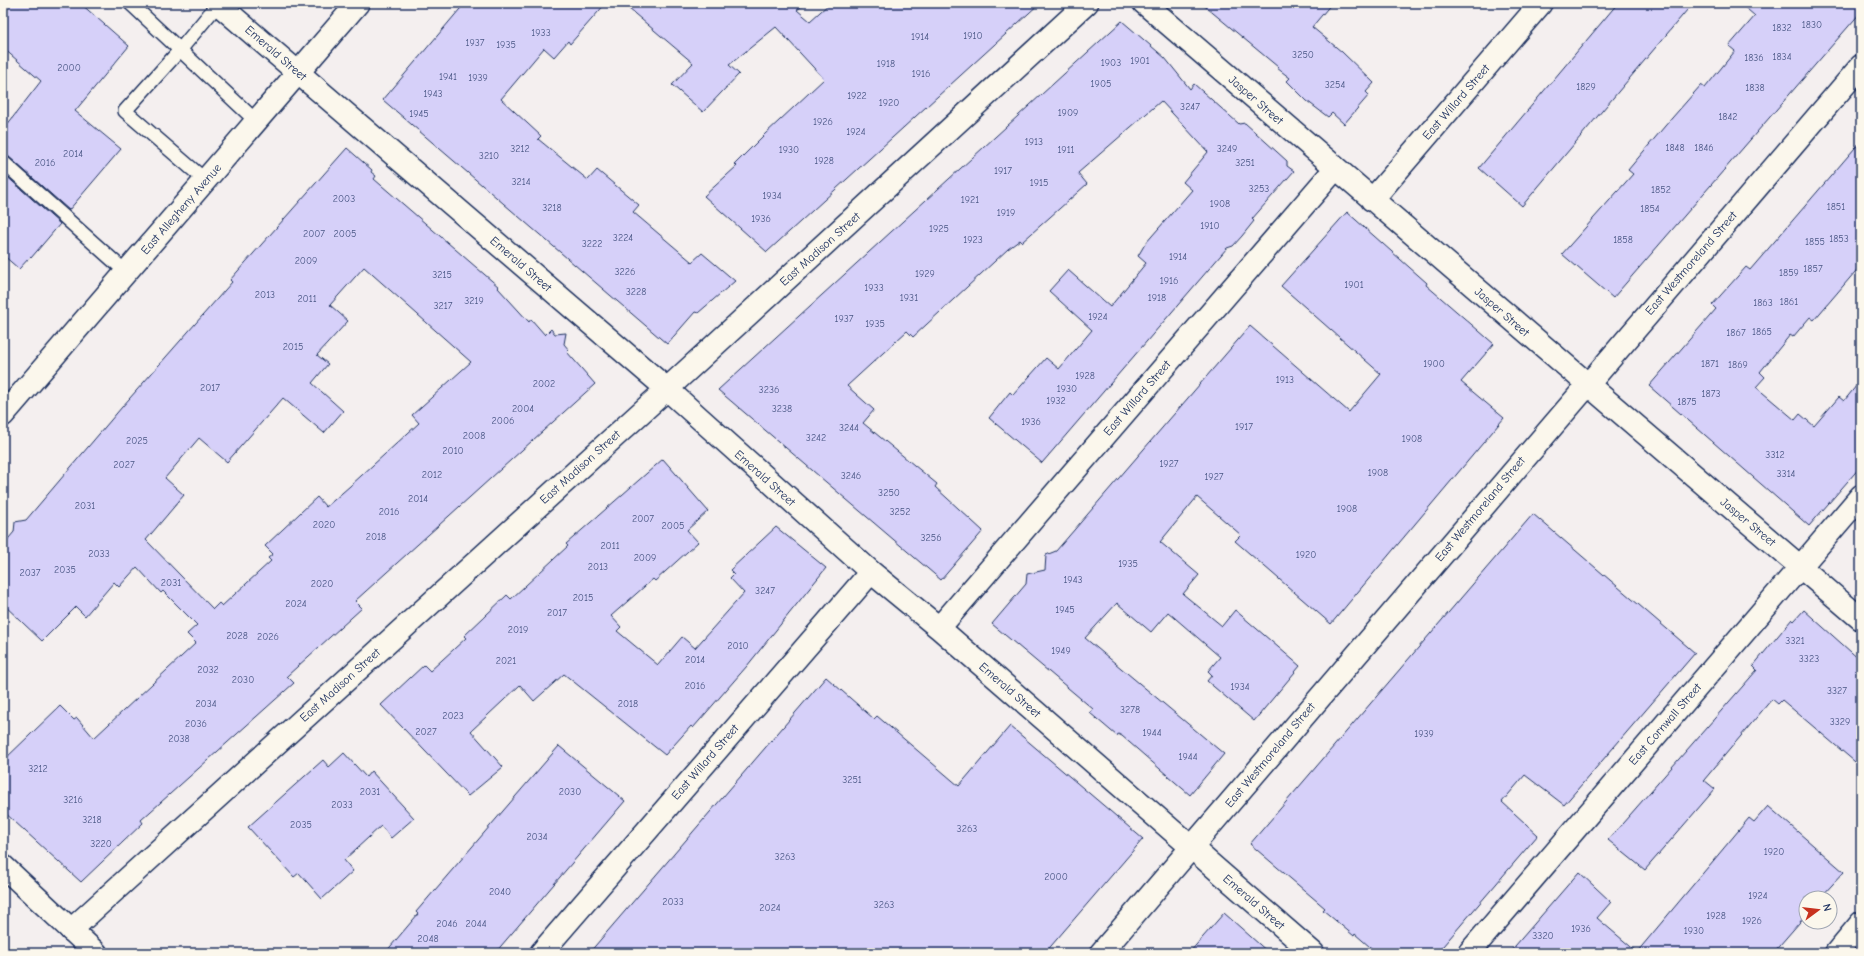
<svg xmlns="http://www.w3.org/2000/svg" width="1864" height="956" font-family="'Comic Neue',sans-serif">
<rect width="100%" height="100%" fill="#f4efef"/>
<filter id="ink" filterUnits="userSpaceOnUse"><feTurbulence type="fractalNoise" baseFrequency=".025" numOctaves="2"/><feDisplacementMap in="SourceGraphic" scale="8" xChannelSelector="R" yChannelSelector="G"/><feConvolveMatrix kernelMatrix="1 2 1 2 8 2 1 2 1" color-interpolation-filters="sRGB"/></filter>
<g filter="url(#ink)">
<path fill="#d6d0f9" stroke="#1b2f5e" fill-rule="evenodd" d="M3,3H80L129,46L75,111L121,149L69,210L8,156L3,154V130L41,81L3,48Z
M465,3H606L570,44L568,41L554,57L544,48L501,99L541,136L538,139L588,180L597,170L639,205L633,212L692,262L702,253L735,281L698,313L695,312L667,344L383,100Z
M622,3H806L797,10L810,21L830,3H1040L767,252L704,196L737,166L735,164L765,134L824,79L776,27L729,65L739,74L703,112L672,85L693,63Z
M1201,3H1332L1312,27L1342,52L1374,83L1366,92L1369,95L1344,124L1332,113L1328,117L1307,101L1287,81L1290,78L1277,68L1278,67Z
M1618,3H1693L1522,206L1479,168Z
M1740,3H1861V12L1613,298L1562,254L1633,174L1628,170L1665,126L1701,85L1705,88L1735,51L1729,46L1755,16Z
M1122,21L1165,58L1190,89L1194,84L1239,124L1245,123L1287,161V166L1294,171L1252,219L1254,221L1242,236L1233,246L1227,248L1042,463L989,418L1010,392L1013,395L1046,358L1059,369L1092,330L1049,291L1068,270L1110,307L1146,263L1138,256L1145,244L1192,190L1183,182L1208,152L1161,101L1078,173L1087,184L1022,242L1020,240L1008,249L913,337L907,331L847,386L874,410L863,423L937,484L935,487L983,531L941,580L718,390Z
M1861,141V265L1814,320L1810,317L1793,337L1790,335L1760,372L1765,377L1756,387L1795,420L1800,414L1814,426L1839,397L1844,401L1861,380V466L1809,526L1649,386L1716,309L1712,305L1746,267L1750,270Z
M347,148L372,170L371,172L376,176L374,179L499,287L498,288L529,322L531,319L545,335L551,329L555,334L566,333L564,344L569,350L567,352L595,384L355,601L362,608L287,676L294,683L141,820L143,823L81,882L3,811V761L60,706L74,720L77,718L94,738L196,643L187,634L197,625L163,591L161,593L137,567L119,587L114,582L85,616L76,607L42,641L3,604V545L14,532L15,522L26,520L122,407L232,282L230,280ZM364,267L471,362L412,415L419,423L350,486L326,507L317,497L265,546L273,554L268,558L271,561L222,606L219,603L213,609L146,540L184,495L165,478L199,438L227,462L283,398L324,433L343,411L312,383L328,364L317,355L348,321L330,305Z
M3,173L60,224L31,258L30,257L19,269L3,255Z
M1347,212L1427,283L1426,285L1494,344L1461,382L1504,418L1331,624L1235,541L1241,535L1197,497L1160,542L1199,575L1183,594L1222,626L1235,610L1300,666L1254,721L1207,681L1212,675L1208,671L1220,657L1168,612L1151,632L1117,603L1085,638L1224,754L1190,795L1122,736L1118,734L1117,736L1090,713L1093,709L992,624L1026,584L1027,574L1045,570L1046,555L1056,551L1250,326L1349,412L1381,374L1281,286Z
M663,459L708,511L687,530L698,542L655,581L653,579L611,616L621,627L617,631L658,665L682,637L695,648L744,593L730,578L734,574L730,570L776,527L826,568L747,666L693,728L691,726L665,755L564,674L534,701L520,685L471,731L503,767L468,796L381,705L424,665L430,671L466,638L464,636L507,595L511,599L568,546L566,544Z
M1533,514L1695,653L1564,805L1525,775L1502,802L1538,835L1437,953H1377L1355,934L1354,936L1323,910L1325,908L1250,844Z
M1804,610L1861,661V767L1782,700L1778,704L1772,699L1704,780L1715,789L1645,870L1608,840L1757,670L1753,666L1792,619L1794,621Z
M826,677L874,719L877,716L959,786L1010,726L1143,839L1045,953H589Z
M559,746L625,801L495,953H385L418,914L416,912Z
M344,753L366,777L371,771L414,818L391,838L381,826L344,860L353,871L322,899L299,873L294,877L248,827L323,760L329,767Z
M1768,806L1844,872L1820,898H1806V915L1773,953H1509L1579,872L1611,902L1597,918L1637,952L1749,818L1754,822Z
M1224,913L1241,928L1269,953H1189Z"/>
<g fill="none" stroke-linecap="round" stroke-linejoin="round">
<g stroke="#1b2f5e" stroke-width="16">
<path id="service" d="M130,3L256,121
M3,162L126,272
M205,180L125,111L180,50L218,4"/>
</g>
<g stroke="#1b2f5e" stroke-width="25">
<path id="minor" d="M217,3L667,389L871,572L939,628L1313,953
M1144,3L1861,619
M1372,200L1541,3
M939,628L1335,169
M71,930L667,389L1087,3
M541,953L871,572
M1101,953L1861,66
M1469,953L1861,496
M1836,953L1861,923"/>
</g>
<g stroke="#1b2f5e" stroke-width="25">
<path id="secondary" d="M3,415L358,3
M3,866L96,953"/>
</g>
<use href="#service" stroke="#fbf7ec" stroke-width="13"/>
<use href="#minor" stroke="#fbf7ec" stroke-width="22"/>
<use href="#secondary" stroke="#fbf7ec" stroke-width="22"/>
</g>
</g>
<g text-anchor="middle" stroke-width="3.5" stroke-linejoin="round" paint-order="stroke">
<g font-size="10" fill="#4a5785">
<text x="1812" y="28">1830</text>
<text x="1782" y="31">1832</text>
<text x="541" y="36">1933</text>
<text x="973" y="39">1910</text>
<text x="920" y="40">1914</text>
<text x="475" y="46">1937</text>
<text x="506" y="48">1935</text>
<text x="1303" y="58">3250</text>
<text x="1782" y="60">1834</text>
<text x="1754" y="61">1836</text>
<text x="1140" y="64">1901</text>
<text x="1111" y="66">1903</text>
<text x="886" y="67">1918</text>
<text x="69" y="71">2000</text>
<text x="921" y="77">1916</text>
<text x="448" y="80">1941</text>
<text x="478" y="81">1939</text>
<text x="1101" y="87">1905</text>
<text x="1335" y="88">3254</text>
<text x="1586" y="90">1829</text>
<text x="1755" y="91">1838</text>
<text x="433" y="97">1943</text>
<text x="857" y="99">1922</text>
<text x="889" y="106">1920</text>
<text x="1190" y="110">3247</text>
<text x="1068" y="116">1909</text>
<text x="419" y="117">1945</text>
<text x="1728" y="120">1842</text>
<text x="823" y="125">1926</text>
<text x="856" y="135">1924</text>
<text x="1034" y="145">1913</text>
<text x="1675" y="151">1848</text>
<text x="1704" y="151">1846</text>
<text x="520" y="152">3212</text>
<text x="1227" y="152">3249</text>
<text x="789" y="153">1930</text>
<text x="1066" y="153">1911</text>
<text x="73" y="157">2014</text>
<text x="489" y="159">3210</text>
<text x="824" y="164">1928</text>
<text x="45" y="166">2016</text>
<text x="1245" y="166">3251</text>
<text x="1003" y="174">1917</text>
<text x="521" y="185">3214</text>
<text x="1039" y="186">1915</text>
<text x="1259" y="192">3253</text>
<text x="1661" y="193">1852</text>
<text x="772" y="199">1934</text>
<text x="344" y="202">2003</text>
<text x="970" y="203">1921</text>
<text x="1220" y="207">1908</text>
<text x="1836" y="210">1851</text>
<text x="552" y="211">3218</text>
<text x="1650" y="212">1854</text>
<text x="1006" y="216">1919</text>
<text x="761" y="222">1936</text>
<text x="1210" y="229">1910</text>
<text x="939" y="232">1925</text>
<text x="314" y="237">2007</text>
<text x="345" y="237">2005</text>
<text x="623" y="241">3224</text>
<text x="1839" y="242">1853</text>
<text x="973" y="243">1923</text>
<text x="1623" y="243">1858</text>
<text x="1815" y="245">1855</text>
<text x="592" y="247">3222</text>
<text x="1178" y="260">1914</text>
<text x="306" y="264">2009</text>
<text x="1813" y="272">1857</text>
<text x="625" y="275">3226</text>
<text x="1789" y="276">1859</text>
<text x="925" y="277">1929</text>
<text x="442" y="278">3215</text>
<text x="1169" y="284">1916</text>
<text x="1354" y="288">1901</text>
<text x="874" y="291">1933</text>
<text x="636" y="295">3228</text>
<text x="265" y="298">2013</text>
<text x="909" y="301">1931</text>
<text x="1157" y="301">1918</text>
<text x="307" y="302">2011</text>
<text x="474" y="304">3219</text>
<text x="1789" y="305">1861</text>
<text x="1763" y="306">1863</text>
<text x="443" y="309">3217</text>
<text x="1098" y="320">1924</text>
<text x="844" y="322">1937</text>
<text x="875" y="327">1935</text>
<text x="1762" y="335">1865</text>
<text x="1736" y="336">1867</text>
<text x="293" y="350">2015</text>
<text x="1434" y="367">1900</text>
<text x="1710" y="367">1871</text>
<text x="1738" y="368">1869</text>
<text x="1085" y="379">1928</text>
<text x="1285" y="383">1913</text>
<text x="544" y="387">2002</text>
<text x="210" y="391">2017</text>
<text x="1067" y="392">1930</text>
<text x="769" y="393">3236</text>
<text x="1711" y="397">1873</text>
<text x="1056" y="404">1932</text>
<text x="1687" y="405">1875</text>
<text x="523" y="412">2004</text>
<text x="782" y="412">3238</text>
<text x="503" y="424">2006</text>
<text x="1031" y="425">1936</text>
<text x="1244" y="430">1917</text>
<text x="849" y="431">3244</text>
<text x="474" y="439">2008</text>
<text x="816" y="441">3242</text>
<text x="1412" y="442">1908</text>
<text x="137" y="444">2025</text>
<text x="453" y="454">2010</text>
<text x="1775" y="458">3312</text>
<text x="1169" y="467">1927</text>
<text x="124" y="468">2027</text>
<text x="1378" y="476">1908</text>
<text x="1786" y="477">3314</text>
<text x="432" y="478">2012</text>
<text x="851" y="479">3246</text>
<text x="1214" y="480">1927</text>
<text x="889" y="496">3250</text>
<text x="418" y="502">2014</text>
<text x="85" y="509">2031</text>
<text x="1347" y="512">1908</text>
<text x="389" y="515">2016</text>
<text x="900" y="515">3252</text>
<text x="643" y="522">2007</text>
<text x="324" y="528">2020</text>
<text x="673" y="529">2005</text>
<text x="376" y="540">2018</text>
<text x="931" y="541">3256</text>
<text x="610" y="549">2011</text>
<text x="99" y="557">2033</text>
<text x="1306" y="558">1920</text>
<text x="645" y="561">2009</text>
<text x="1128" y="567">1935</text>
<text x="598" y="570">2013</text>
<text x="65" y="573">2035</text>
<text x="30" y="576">2037</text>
<text x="1073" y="583">1943</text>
<text x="171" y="586">2031</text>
<text x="322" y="587">2020</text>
<text x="765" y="594">3247</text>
<text x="583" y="601">2015</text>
<text x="296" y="607">2024</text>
<text x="1065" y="613">1945</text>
<text x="557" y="616">2017</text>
<text x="518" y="633">2019</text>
<text x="237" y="639">2028</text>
<text x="268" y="640">2026</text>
<text x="1795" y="644">3321</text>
<text x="738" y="649">2010</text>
<text x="1061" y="654">1949</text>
<text x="1809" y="662">3323</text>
<text x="695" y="663">2014</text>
<text x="506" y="664">2021</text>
<text x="208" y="673">2032</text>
<text x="243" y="683">2030</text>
<text x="695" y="689">2016</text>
<text x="1240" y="690">1934</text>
<text x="1837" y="694">3327</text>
<text x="206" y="707">2034</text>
<text x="628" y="707">2018</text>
<text x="1130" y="713">3278</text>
<text x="453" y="719">2023</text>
<text x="1840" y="725">3329</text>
<text x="196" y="727">2036</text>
<text x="426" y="735">2027</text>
<text x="1152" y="736">1944</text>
<text x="1424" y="737">1939</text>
<text x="179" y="742">2038</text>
<text x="1188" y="760">1944</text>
<text x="38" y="772">3212</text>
<text x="852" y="783">3251</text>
<text x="370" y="795">2031</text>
<text x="570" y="795">2030</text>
<text x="73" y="803">3216</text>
<text x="342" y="808">2033</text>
<text x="92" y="823">3218</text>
<text x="301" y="828">2035</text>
<text x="967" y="832">3263</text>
<text x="537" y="840">2034</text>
<text x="101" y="847">3220</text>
<text x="1774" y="855">1920</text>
<text x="785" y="860">3263</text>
<text x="1056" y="880">2000</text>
<text x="500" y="895">2040</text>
<text x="1758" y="899">1924</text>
<text x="673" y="905">2033</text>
<text x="884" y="908">3263</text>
<text x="770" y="911">2024</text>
<text x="1716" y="919">1928</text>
<text x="1752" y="924">1926</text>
<text x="447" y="927">2046</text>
<text x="476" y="927">2044</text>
<text x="1581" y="932">1936</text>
<text x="1694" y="934">1930</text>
<text x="1543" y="939">3320</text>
<text x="428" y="942">2048</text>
</g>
<g font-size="12" fill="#1b2f5e" stroke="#fbf7ec">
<text transform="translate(276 53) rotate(41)" y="4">Emerald Street</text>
<text transform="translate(1256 100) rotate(41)" y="4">Jasper Street</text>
<text transform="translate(1456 102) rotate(-49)" y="4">East Willard Street</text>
<text transform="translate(181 209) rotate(-49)" y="4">East Allegheny Avenue</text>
<text transform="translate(820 249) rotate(-42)" y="4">East Madison Street</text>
<text transform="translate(1691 263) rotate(-49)" y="4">East Westmoreland Street</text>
<text transform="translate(521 264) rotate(41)" y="4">Emerald Street</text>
<text transform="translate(1502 312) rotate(41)" y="4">Jasper Street</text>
<text transform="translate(1137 398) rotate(-49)" y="4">East Willard Street</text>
<text transform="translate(580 467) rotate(-42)" y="4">East Madison Street</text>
<text transform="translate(765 478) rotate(42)" y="4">Emerald Street</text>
<text transform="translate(1480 509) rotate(-50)" y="4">East Westmoreland Street</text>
<text transform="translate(1748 522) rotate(40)" y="4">Jasper Street</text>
<text transform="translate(340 685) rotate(-42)" y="4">East Madison Street</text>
<text transform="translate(1010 690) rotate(41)" y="4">Emerald Street</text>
<text transform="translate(1665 724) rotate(-49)" y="4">East Cornwall Street</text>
<text transform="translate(1270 755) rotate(-50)" y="4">East Westmoreland Street</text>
<text transform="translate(705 762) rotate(-49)" y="4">East Willard Street</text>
<text transform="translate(1254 902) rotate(41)" y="4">Emerald Street</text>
</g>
</g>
<rect width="1864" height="956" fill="none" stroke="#fbf7ec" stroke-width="16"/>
<rect x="8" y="8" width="1848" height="940" fill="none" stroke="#1b2f5e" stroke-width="1.5" filter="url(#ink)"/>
<g transform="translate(1818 910) rotate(75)"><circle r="19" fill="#fbf7ec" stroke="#a1a7b3"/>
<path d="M0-3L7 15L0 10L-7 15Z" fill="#c8321e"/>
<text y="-6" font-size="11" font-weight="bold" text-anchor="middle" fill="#1b2f5e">N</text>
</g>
</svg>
